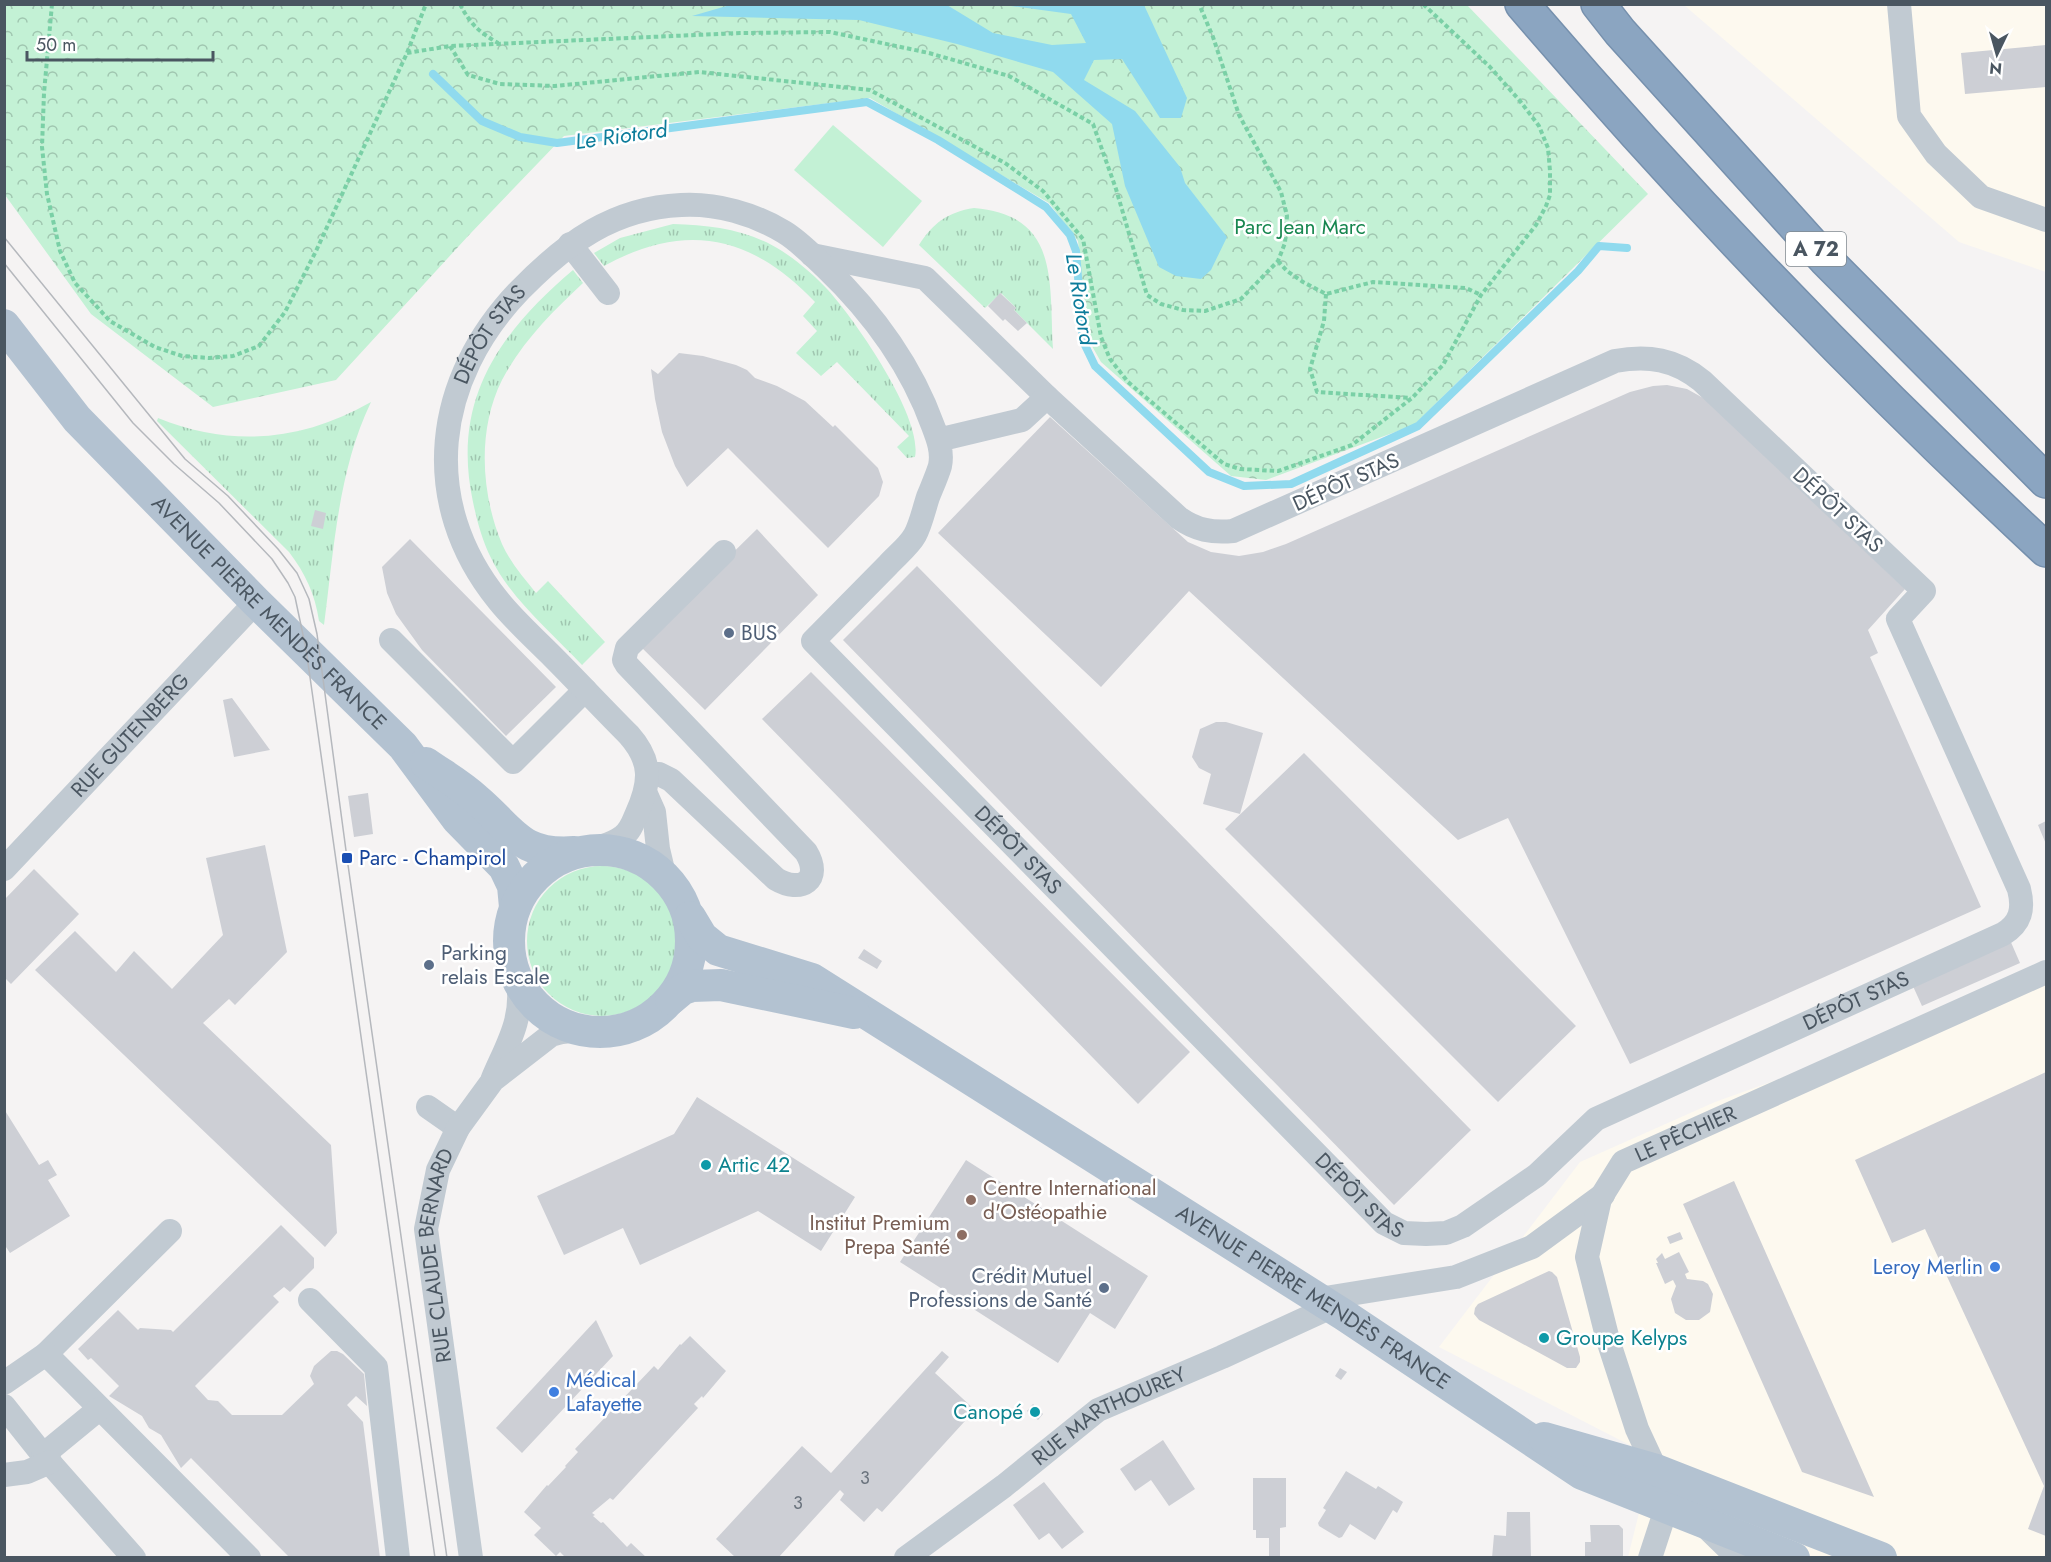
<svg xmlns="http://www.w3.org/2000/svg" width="2051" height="1562" font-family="Jost,sans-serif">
<defs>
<pattern id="grass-tufts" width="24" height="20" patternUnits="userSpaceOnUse" patternTransform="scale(1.5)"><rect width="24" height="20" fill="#c3f1d5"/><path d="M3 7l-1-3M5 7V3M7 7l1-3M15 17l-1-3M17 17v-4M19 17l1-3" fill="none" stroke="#a0c6b0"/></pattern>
<pattern id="park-crowns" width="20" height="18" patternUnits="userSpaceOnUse" patternTransform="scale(1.5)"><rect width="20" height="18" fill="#c3f1d5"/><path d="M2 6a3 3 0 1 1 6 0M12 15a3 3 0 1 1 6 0" fill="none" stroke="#a0c6b0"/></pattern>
</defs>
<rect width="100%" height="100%" fill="#f5f3f3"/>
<path fill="#fdf9ef" d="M1684,5H2046V272L1959,242Z
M2046,983V1557H1628L1653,1457L1439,1347L1580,1162L1715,1102Z"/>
<path fill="url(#grass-tufts)" d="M974,208C1060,215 1049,282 1053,349L1014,310L1016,308L1001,293L985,308L919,245C933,223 948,212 974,208Z
M673,224C712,225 749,230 782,251C799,262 815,276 828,290C855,320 923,417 915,457L907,458L897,447L909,436L837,362L821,376L796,353L817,331L803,316L815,302C751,235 686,221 604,266L594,253L620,238Z
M573,270L583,283C552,312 522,342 502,380C477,430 481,494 502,544C510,562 524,578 536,593L548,581L605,642L582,665C552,633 510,598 491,558C482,540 477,521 473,502C451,400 499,333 573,270Z
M371,402C338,471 334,549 324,625L319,621C315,594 305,573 289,552L157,421L158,418C233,448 302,441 371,402Z
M527 941a75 75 0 1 1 150 0a75 75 0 1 1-150 0Z"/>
<path fill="url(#park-crowns)" d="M4,5H1467L1648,194L1414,425L1266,480L1231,476L1101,362L1088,339L1078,241L1049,203L870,98L564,136L469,235L336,380L213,407L91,314L5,195Z"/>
<path fill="#c3f1d5" d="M833,125L922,201L883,247L794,170Z"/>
<path fill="#90daee" d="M730,5H947L993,33L1052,45L1086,43L1071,14L1004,5H1144L1187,98L1181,118H1160L1122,59L1094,60L1084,80L1135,111L1180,167L1185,183L1227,237L1211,270L1201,279L1176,276L1159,267L1125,186L1112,124L1053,72L957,44L859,20L692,16Z"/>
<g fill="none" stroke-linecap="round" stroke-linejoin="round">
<path stroke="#90daee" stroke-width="8" d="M433,74L482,121L520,137L557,143L867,102L938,140L1046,207L1070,235L1076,251L1083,341L1095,366L1209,472L1244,486L1291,484L1418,426L1578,271L1599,246L1627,248"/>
</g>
<path fill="#cdcfd5" d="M2046,45V87L1965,94L1961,53Z
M1000,293L1016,308L1014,310L1027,323L1018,331L1005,319L1003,321L988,306Z
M679,353L703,356L736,365L747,370L755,378L777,386L805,401L833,427L835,425L878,468L883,482L879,496L828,548L728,448L687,487L675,466L662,432L655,399L651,369L658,374Z
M1667,385L1687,389L1705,399L1905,589L1868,630L1878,653L1870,657L1981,907L1630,1064L1508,818L1458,840L1189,591L1101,687L938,533L1050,417L1188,542L1211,552L1239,556L1263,552L1286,544L1630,392L1653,386Z
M315,510L326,513L323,529L311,526Z
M757,529L818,595L705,710L639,645Z
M410,539L556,687L506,736L422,650L396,614L387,593L382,567Z
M917,566L1471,1130L1394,1205L843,640Z
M811,672L1190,1052L1138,1104L762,719Z
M232,698L270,750L234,757L223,700Z
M1216,722H1226L1263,733L1240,814L1203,804L1211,774L1199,768L1192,757L1200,729Z
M1304,753L1576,1026L1498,1102L1225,829Z
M368,793L373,834L354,837L348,796Z
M2046,821V844L2038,825Z
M265,845L287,952L235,1005L229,999L203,1023L331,1145L337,1233L325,1247L35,970L75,931L116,972L134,951L172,989L223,935L206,858Z
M34,869L79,914L11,984L5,978V899Z
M2010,940L2020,963L1922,1006L1912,984Z
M864,949L882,961L877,969L858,958Z
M2046,1072V1536L2028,1529L2044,1486L1925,1229L1892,1243L1855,1160Z
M697,1097L855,1197L821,1251L758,1211L640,1265L623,1228L564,1255L537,1196L674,1134Z
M4,1109L39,1165L48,1160L57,1175L48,1180L70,1216L10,1253L4,1244Z
M966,1160L1148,1276L1115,1329L1090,1313L1058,1363L900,1262Z
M1734,1181L1874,1497L1802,1472L1683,1204Z
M281,1225L314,1258V1268L290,1292L284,1287L273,1296L279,1302L195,1386L208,1400L218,1401L232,1415H282L314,1384L310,1376L314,1366L331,1351H337L343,1354L364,1374L367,1406L356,1396L347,1405L363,1422L380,1558H290L191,1458L181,1468L161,1435L149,1428L142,1416L109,1396L119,1386L91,1358L88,1360L78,1349L118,1310L138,1330L140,1328L171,1330L173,1332Z
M1680,1232L1683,1239L1670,1244L1667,1237Z
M1679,1252L1689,1272L1685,1274L1687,1279L1703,1281L1708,1284L1713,1294L1710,1312L1699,1320H1686L1675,1313L1671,1299L1676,1286L1673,1280L1665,1284L1656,1263H1658L1656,1259L1662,1253L1665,1259Z
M1549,1271L1552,1272L1557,1277L1580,1357V1362L1576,1368H1567L1479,1320L1474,1314L1475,1308L1478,1304Z
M596,1320L613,1356L522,1453L496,1428Z
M690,1336L726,1371L703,1398L702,1396L694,1404L698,1408L613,1500L610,1498L592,1513L595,1515L593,1516L601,1523L603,1522L627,1547L631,1543L647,1558H566L560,1552L556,1556L534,1535L541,1528L524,1512L547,1485L548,1486L566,1467L565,1466L578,1452L575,1449L654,1366L658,1370L680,1344L681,1345Z
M942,1351L949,1357L935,1373L975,1410L882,1512L877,1508L864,1522L840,1500L844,1494L840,1490L778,1558H736L716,1539L802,1446L831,1473Z
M1340,1368L1347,1372L1341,1380L1335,1376Z
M1033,1404L1043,1414L1038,1420L1027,1411Z
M1163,1440L1195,1489L1169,1506L1151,1480L1135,1491L1120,1469Z
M1346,1471L1376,1489L1378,1486L1403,1502L1397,1513L1393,1510L1375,1540L1350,1524L1342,1537L1339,1538L1319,1526L1318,1523L1326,1510L1323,1508Z
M1253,1478H1286V1527L1280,1528V1558H1269V1538H1256V1530H1253Z
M1044,1482L1084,1532L1062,1549L1049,1533L1039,1540L1013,1505Z
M1507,1512H1530L1531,1558H1492L1494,1535L1506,1536Z
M1590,1525H1619L1623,1529V1558H1585V1542H1591Z"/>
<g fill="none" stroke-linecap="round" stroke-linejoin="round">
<g stroke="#7690ad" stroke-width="36">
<path id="highway" d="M1522,4C1687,197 1860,377 2046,550
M1598,4L1620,32L1825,259L2046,481"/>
</g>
<path stroke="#7ad0a6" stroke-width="4" stroke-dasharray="4.5 3" stroke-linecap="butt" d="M52,4L44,93L42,147L47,194L60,251L75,283L110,321L155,347L182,356L209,358L233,356L259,346L285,312L316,251L407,53L426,4
M460,4C470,24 479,32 498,43
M450,46L468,75L500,84L555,86L699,72L870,90L1005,163L1043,191L1083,239L1101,337L1110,359L1128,382L1224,464L1240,469L1278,471L1352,445L1412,398L1443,365L1481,295L1536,225L1546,206L1550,195V171L1548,148L1539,126L1520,101L1490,67L1423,4
M407,53L450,46L740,33L830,32L929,53L1009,76L1093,124L1116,189L1147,295L1161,304L1183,310L1205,311L1241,299L1278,261L1285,243L1287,216L1281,192L1239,115L1213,37L1199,4
M1278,261L1287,271L1303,282L1326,294L1373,282L1466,288L1481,295
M1326,294L1324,321L1310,369L1317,392L1411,398"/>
<g stroke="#c1cad2" stroke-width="24">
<path d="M1899,4L1909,116L1936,154L1981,197L2046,220"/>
<path d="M570,244L608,293"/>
<path d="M812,255L925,278L1047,397"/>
<path d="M391,640L513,762L585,690"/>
<path d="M647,774H659L671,780L776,879C801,894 823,880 806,852L627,665L624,660L627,648L724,552"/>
<path d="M646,794L654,812L658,849L663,870L671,884"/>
<path id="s1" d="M582,851C596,848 611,845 622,837C631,831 633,822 637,813C651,782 652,761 629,735C602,708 576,680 549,653C532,636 513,619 498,600C418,501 434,379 520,290C566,243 613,208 681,205C717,203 754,214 784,232C799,241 812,255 825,267C871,311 911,365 933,426C938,439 943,452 940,466C937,476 932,487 928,497C924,509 921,524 915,535C909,546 896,556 888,565C863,590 838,616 813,641L1384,1223L1404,1233L1426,1234L1446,1233L1463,1226L1537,1175L1596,1119L2003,934C2021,923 2024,909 2019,889L1898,619L1924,591L1702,381C1675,359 1648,355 1615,361L1233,531C1212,533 1196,530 1179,518L1047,397L1022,420L938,440"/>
<path id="s2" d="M4,869L256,602"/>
<path d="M493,1078C507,1045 524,1019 518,981"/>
<path d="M428,1107L458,1128"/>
<path d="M1319,1299L1456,1277L1532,1247L1603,1195"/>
<path d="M310,1300L376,1367L398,1558"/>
<path d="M46,1354L170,1231"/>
<path d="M4,1383L46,1354L249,1558"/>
<path d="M4,1406L43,1455L134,1558"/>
<path d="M43,1455L99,1409"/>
<path id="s3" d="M1656,1470L1637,1429L1608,1340L1587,1257L1600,1199L1623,1162L2046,972"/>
<path d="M4,1475L27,1472L50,1462"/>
<path d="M1704,1525L1738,1558"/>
<path id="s4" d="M471,1558L426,1229L438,1170L458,1128L493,1080L551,1035L562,1032L589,1029"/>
<path id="s5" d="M906,1558L1004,1486L1098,1410L1222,1357L1331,1307"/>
<path d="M1650,1558L1666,1509"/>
</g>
<g stroke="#b3c2d1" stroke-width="32">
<path id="s6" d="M4,325L77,419L256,602L403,746L457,819L504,867L513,886L515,907"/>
<path d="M426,763C443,775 461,785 476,799C513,830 519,856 574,852"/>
<circle cx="600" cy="941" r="91"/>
<path id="s7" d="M690,917L702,937L718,950L812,979L1344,1315L1582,1474L1794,1558"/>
<path d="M671,999L683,989L692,986L721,985L854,1013"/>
<path d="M1544,1438L1656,1470L1881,1558"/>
</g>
<use href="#highway" stroke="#8ba5c1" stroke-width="33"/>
<path stroke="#b5b8bd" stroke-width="1.5" d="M4,237L185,459L228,496L278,549L297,573L309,599L317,634L347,858L447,1558
M4,263L133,423L174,464L219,503L272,559L288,583L295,597L306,649L435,1558"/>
</g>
<g fill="#5c6f8a" stroke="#fff" stroke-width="2">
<circle cx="729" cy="633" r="6"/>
<circle cx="429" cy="965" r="6"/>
<circle cx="1104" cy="1288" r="6"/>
</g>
<rect fill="#1a4fb4" stroke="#fff" stroke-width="2" x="341" y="852" width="12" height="12" rx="3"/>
<g fill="#0f9aa8" stroke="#fff" stroke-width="2">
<circle cx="706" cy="1165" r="6"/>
<circle cx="1544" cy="1338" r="6"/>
<circle cx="1035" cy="1412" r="6"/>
</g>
<g fill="#8d6e63" stroke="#fff" stroke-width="2">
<circle cx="971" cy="1200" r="6"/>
<circle cx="962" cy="1235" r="6"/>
</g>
<g fill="#3f7fe0" stroke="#fff" stroke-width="2">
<circle cx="1995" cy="1267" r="6"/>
<circle cx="554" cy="1392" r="6"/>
</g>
<g text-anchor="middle" stroke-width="5" stroke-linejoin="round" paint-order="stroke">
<g font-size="18" fill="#6b747e">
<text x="865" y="1484">3</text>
<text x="798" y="1509">3</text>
</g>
<rect fill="#fff" stroke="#808990" stroke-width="1.5" x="1786" y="232" width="60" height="34" rx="4.5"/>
<g font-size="20" font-weight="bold" fill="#4a5661">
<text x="1816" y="256">A 72</text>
</g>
<g font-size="21" fill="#17864f" stroke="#fff">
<text x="1300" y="234">Parc Jean Marc</text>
</g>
<g font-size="21" fill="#4a5661" stroke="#fff">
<text dy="7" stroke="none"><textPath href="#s1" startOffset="632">DÉPÔT STAS</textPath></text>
<text transform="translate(1346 482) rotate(-24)" y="7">DÉPÔT STAS</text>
<text transform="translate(1838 510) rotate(43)" y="7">DÉPÔT STAS</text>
<text dy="7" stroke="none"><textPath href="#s6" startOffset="392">AVENUE PIERRE MENDÈS FRANCE</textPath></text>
<text dy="7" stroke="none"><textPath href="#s2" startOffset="184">RUE GUTENBERG</textPath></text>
<text dy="7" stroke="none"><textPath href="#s1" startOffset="1784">DÉPÔT STAS</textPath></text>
<text dy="7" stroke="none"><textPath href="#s1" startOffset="2846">DÉPÔT STAS</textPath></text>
<text dy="7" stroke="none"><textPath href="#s3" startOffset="396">LE PÊCHIER</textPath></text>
<text dy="7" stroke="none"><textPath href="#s1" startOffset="2270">DÉPÔT STAS</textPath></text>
<text dy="7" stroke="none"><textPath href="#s4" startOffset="306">RUE CLAUDE BERNARD</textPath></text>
<text dy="7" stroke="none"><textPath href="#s7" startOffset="736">AVENUE PIERRE MENDÈS FRANCE</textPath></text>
<text dy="7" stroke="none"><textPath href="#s5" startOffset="249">RUE MARTHOUREY</textPath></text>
</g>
<g font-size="21" fill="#4e5e75" stroke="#fff" text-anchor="start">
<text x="741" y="640">BUS</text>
<text x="441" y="960">Parking<tspan x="441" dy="24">relais Escale</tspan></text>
<text x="1092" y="1283" text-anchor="end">Crédit Mutuel<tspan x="1092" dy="24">Professions de Santé</tspan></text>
</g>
<g font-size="21" fill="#164399" stroke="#fff" text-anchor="start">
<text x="359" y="865">Parc - Champirol</text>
</g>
<g font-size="21" fill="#0d838f" stroke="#fff" text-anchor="start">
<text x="718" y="1172">Artic 42</text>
<text x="1556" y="1345">Groupe Kelyps</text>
<text x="1023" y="1419" text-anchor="end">Canopé</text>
</g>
<g font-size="21" fill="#785e54" stroke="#fff" text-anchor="start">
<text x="983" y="1195">Centre International<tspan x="983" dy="24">d'Ostéopathie</tspan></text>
<text x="950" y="1230" text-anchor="end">Institut Premium<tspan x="950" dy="24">Prepa Santé</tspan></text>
</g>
<g font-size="21" fill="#366cbe" stroke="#fff" text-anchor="end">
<text x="1983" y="1274">Leroy Merlin</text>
<text x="566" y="1387" text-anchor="start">Médical<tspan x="566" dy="24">Lafayette</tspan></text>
</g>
<g font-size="22" font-style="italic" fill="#0c7c9b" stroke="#fff">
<text transform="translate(621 135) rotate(-8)" y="8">Le Riotord</text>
<text transform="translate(1081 299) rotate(81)" y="8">Le Riotord</text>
</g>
</g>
<rect width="2051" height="1562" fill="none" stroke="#4a5661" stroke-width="12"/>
<g transform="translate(1997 54) rotate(185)" stroke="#ffffff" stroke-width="4.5" paint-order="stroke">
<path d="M0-4.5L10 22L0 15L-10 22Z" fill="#4a5661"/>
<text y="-9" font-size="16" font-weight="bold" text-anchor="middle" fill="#4a5661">N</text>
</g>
<path d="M27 51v9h186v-9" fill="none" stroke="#4a5661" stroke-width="3"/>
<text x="36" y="51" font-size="18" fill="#4a5661" stroke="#ffffff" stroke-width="4.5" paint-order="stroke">50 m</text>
</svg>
